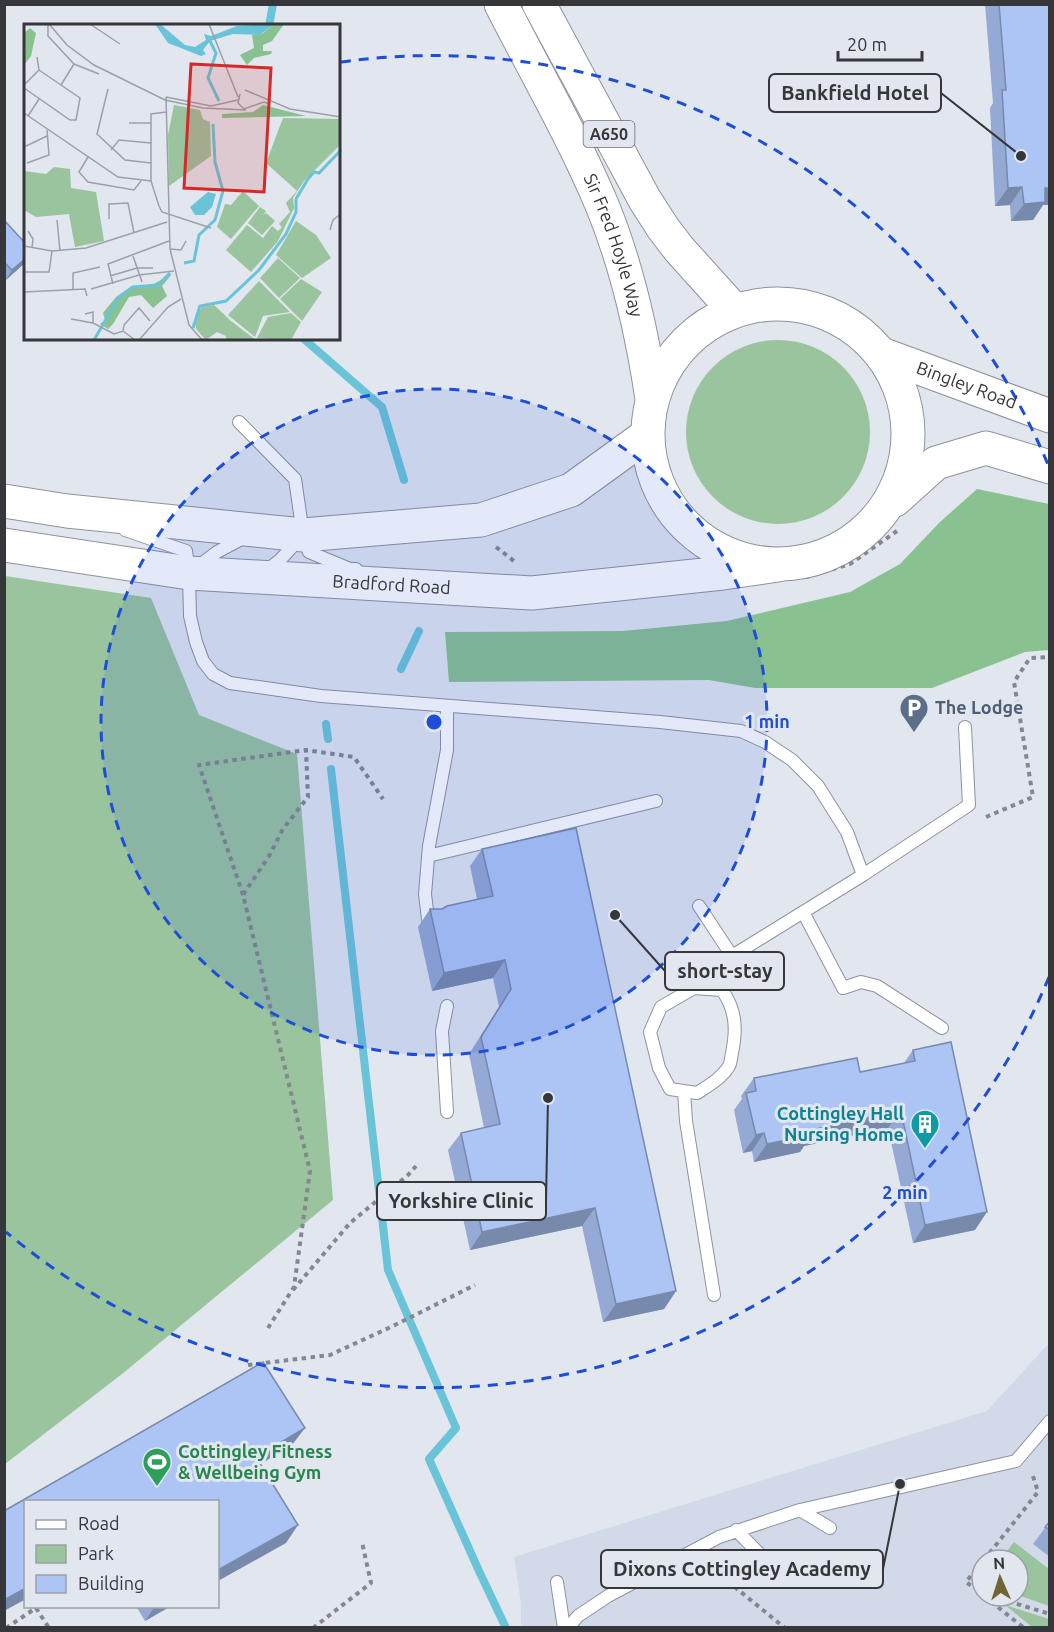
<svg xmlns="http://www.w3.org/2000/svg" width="1054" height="1632" font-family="Ubuntu,sans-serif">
<rect width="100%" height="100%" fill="#e1e6ef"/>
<path fill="#d2dae9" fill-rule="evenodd" d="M1049,1343V1627H521V1603L514,1557L987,1411ZM982,1560H1018V1596H982Z"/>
<path fill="#99c49e" d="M686 432a92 92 0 1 1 184 0a92 92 0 1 1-184 0Z
M5,576L151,598L199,715L297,754L333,1200L122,1374L5,1464Z
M1014,1542L1049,1569V1606L1018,1595V1560H1000Z
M1005,1605L1049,1619V1627H1032Z"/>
<path fill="#89c190" d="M977,489L1049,504V650L1025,652L932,688H755L709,680L449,682L445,632L623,631L727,621L850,592L900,564L940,522Z"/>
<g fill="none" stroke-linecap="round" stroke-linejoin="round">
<path stroke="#6ac4d8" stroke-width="8" d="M269,26L273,4
M304,339L382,407L404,480
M401,669L419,631
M326,724L328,739
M331,769L388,1270L456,1428L429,1459L479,1571L506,1628"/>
<g stroke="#8f939b" stroke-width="14">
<path id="lane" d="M239,422L295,479L303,534
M125,530L186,551L189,573L217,552L245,537
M266,571L280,560L303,535L309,552L350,569H356
M189,575L190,616L196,642L203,661L213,674L230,683L321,696L660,722L741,731L765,742L792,760L818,786L847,832L863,875L732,956L722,990
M428,856L656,801
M863,875L969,805L965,727
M699,906L732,956
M803,912L843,988L861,982L877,986L942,1028
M428,919L425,894L429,846L447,750V707
M694,988L722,990C736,1010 737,1029 732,1053C731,1057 731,1063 729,1066C722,1078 708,1086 697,1093L670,1089L659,1068L650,1032L661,1007Z
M447,1006L442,1031L447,1112
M684,1091L686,1121L714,1295
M800,1510L1016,1461L1050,1421
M736,1530L786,1581
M557,1582L564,1628
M568,1628L578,1616L608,1596L719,1537L800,1510L830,1528"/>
</g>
<g stroke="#8f939b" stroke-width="35">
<g id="secondary">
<path d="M4,501L67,511L303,535L481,520L571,490L647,435"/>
<path id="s1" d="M4,545L189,573L532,593L723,573L778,565"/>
</g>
</g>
<g stroke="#8f939b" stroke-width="35">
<g id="highway">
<path id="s2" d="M501,4C535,71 573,136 602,205C628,268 642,332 652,399"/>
<path d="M539,4L645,200L663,228L679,249L734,310"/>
<circle cx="778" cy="434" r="130"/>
<path id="s3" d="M884,355L1050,416"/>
<path d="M895,500L936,463L986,448L1050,467"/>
</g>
</g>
<path stroke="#84878d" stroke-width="4" stroke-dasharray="4.5 4.5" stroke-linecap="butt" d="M496,547L514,561
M806,577L850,564L897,531
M986,817L1033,797L1014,682L1030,658L1050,657
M243,895L199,765L306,750
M293,1290L350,1223L408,1175L416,1166
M268,1328L294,1287L310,1171L243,895L269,856L283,829L308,797L306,750L354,757L383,799
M248,1365L330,1355L393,1326L475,1285
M726,1554L732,1566L730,1577L731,1584L785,1628
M984,1560L1038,1492L1032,1473
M982,1562L966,1582L982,1593
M984,1596L1024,1628
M991,1596L1050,1614
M6,1628L36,1608L49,1628
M313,1628L371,1583L362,1542"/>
<use href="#lane" stroke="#fff" stroke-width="12"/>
<use href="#secondary" stroke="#fff" stroke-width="33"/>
<use href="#highway" stroke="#fff" stroke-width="33"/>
</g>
<path fill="#94a9d3" d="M985,4H1050V205H1043L1033,220L1011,221L1010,205L995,206L990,108L993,103Z
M4,220L26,244V262L6,280L4,278Z
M482,849L676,1291L664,1309L603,1322L582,1226L470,1250L448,1150L461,1133L484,1128L469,1054L499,1007L493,978L432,991L418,927L430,909H442L477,899L470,866Z
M913,1050L975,1230L913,1243L888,1128L804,1146L800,1152L754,1162L752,1151L743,1153L734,1110L742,1099L741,1096L754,1078L860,1072L904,1063Z
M1050,1521V1557L1033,1544Z
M136,1606H171L145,1621Z"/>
<path fill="#788aac" d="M1022,187L1010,205L995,206L1008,188Z
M1045,188H1050V205H1043L1033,220L1011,221L1024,204Z
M26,258V262L6,280L12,270Z
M505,960L493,978L432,991L444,973Z
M901,1111L888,1128L804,1146L800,1152L754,1162L767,1144L811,1130Z
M764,1133L752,1151L743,1153L756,1135Z
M595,1208L582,1226L470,1250L482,1232Z
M987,1212L975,1230L913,1243L925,1225Z
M676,1291L664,1309L603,1322L616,1304Z
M305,1428L292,1445L244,1474L256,1457Z
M298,1525L286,1543L218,1581V1570Z
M26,1588V1599L4,1611V1600Z
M155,1606H171L145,1621Z"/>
<path fill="#acc5f5" stroke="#788aac" stroke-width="1.5" d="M999,4H1050V188H1045V202L1024,204L1022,187L1008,188L1002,90H1006Z
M4,220L26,244V258L12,270L4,262Z
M576,828L676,1291L616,1304L595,1208L482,1232L461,1133L500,1124L481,1037L511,989L505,960L444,973L430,909H442L447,906L493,896L482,849Z
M951,1042L987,1212L925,1225L901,1111L811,1130L812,1135L767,1144L764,1133L756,1135L746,1093L756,1091L754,1078L857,1058L860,1072L915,1061L913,1050Z
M263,1362L305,1428L256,1457L298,1525L218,1570V1502H26V1588L4,1600V1511Z
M1050,1521V1530L1045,1527Z"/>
<circle cx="434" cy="722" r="333" fill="#1d4ed8" fill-opacity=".12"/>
<g fill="none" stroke="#1d4ed8" stroke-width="3" stroke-dasharray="10 8">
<circle cx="434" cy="722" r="333"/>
<path d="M1049 977A666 666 0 0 1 6 1232M341 62A666 666 0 0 1 1049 467"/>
</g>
<defs>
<g id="parking-pin" transform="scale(1.5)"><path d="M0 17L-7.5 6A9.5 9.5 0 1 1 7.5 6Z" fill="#5c6f8a" stroke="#e1e6ef"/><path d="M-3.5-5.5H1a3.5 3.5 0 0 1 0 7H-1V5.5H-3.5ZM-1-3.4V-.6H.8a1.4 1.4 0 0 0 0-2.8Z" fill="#fff"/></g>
<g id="building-pin" transform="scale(1.5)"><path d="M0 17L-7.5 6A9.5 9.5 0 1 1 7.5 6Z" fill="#0f9aa8" stroke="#e1e6ef"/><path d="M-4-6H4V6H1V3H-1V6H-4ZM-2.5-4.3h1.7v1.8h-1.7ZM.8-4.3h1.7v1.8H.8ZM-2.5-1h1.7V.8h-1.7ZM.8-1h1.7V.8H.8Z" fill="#fff"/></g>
<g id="stadium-pin" transform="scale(1.5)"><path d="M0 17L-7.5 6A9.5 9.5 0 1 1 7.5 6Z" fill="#2e9e5b" stroke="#e1e6ef"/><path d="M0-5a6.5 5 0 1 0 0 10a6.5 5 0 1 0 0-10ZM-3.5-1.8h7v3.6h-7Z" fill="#fff"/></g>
</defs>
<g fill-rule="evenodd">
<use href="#parking-pin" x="914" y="708"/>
<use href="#building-pin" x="925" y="1124"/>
<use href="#stadium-pin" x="157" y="1462"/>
</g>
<g text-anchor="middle" stroke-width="6" stroke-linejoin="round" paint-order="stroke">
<rect fill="#e1e6ef" stroke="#696c70" stroke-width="1.5" x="583.5" y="121" width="51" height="26" rx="4.5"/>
<g font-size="16" font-weight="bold" fill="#35373a">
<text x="609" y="140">A650</text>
</g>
<g font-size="18" fill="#35373a" stroke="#e1e6ef">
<text dy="6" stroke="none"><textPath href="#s2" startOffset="267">Sir Fred Hoyle Way</textPath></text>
<text dy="6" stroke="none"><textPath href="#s3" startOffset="88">Bingley Road</textPath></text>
<text dy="6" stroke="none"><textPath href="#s1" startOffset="390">Bradford Road</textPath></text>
</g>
<g font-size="18" font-weight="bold" fill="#4e5e75" stroke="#e1e6ef" text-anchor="start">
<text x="935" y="714">The Lodge</text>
</g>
<g font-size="18" font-weight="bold" fill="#0d838f" stroke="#e1e6ef" text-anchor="end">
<text x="904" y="1120">Cottingley Hall<tspan x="904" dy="21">Nursing Home</tspan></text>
</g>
<g font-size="18" font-weight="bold" fill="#27864d" stroke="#e1e6ef" text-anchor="start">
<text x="178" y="1458">Cottingley Fitness<tspan x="178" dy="21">&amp; Wellbeing Gym</tspan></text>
</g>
</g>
<g transform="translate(24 24)">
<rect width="316" height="316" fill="#e1e6ef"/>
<path d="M150,81L176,86L179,95L186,98L187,132L145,162L144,111ZM259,94L316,95V121L280,157L269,174L270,184L254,217L227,248L202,226L223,201L239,214L248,202L254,207L258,203L255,200L266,188L262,179L273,167L242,139ZM30,143L46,145L47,164L72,168L80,217L51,223L45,190L12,193L0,186V147L22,150ZM219,167L235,182L207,215L193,203L201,180L207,181ZM236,183L242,187L239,191L242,189L251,197L238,211L224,199ZM272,197L292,211L307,234L278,254L252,231ZM254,234L276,254L255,274L236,254ZM277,255L298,268L278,297L256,275ZM235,257L266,288L239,292L231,313L204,291ZM190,281L207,297L232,316H202V312L193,308L182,316L172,305L171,295L178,283ZM267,289L277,298L267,316L233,314L244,293Z" fill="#99c49e"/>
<path d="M250,0H260L248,17L239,21V27H248L247,30L230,34L223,41L216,31L230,24L228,11L238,10ZM6,4L12,9L7,32L0,41V9ZM239,81L282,92L198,94V90L229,88ZM148,250L138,262L143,272L129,284L117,271L105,273L89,300L84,305L76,300L81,296L79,289L92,273L108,262H126Z" fill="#89c190"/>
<path d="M131,0H136L161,21L171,23L182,16L180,10L187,12L213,2L250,0L236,11L209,10L186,17L179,26L182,30L177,32L144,19ZM184,168L192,170L188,183L180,191H171L166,183Z" fill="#6ac4d8"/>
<path fill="none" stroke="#6ac4d8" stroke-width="3" d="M186,17L192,29L184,54L195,77M160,239L170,237L175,211L191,196L199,167L191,138L189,100M169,304L176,282L202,277L235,246L262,210L272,188V175L284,155L290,148L295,149L317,126M70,316L95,273L109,263L134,261L146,249"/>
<path fill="none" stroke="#9ca0a7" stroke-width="1.5" d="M24,0V12L50,40L75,50M25,0L43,21L70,41L141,76L179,84L222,86M66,0L96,20M185,0L214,73M0,61L15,46L13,33M37,61L50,40M0,64L46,96H52L56,74L15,46M84,65L73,110L101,136L127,139M221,66L266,85L317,93M216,70L214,79L220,85L240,78L246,80M142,73L146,225L165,301L178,316M142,73L187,82L214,76M142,88L127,90V157L135,182L138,188L187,204M0,89L94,153L127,157M4,92L15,75M105,99H127M0,123L23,112M87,126L95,116L127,119M64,133L55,148L64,158L110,166L117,157M3,139L25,131L23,106M85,195V180L104,179L110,209M33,196L36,227M306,206L309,196L317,190M4,207L9,215L8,224M0,222L28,227L62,224L143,198M146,225L157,226L162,217M109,232L118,258M0,248H25L28,227M86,252L113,244H129M89,260L84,240L145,217M67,265L115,251L150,247M49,266V249L76,243M0,268L61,265L63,272M61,290L69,288V299M47,295L69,299L90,310L99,307L111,316M99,307L100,301L115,284L126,297M115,316L144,283L157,275"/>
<path fill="#d62828" fill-opacity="0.15" stroke="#d62828" stroke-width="3" d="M167,40L247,44L240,168L160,164Z"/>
<rect width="316" height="316" fill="none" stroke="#35373a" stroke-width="3"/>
</g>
<circle cx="434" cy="722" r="9" fill="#1d4ed8" stroke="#e1e6ef" stroke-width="3"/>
<g font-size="18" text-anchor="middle" font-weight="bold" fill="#1d4ed8" stroke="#e1e6ef" stroke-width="6" stroke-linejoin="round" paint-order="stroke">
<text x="767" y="728">1 min</text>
<text x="905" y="1199">2 min</text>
</g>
<path fill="none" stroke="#35373a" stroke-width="2" d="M1021 156L941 93M615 915L665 971M548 1098L546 1201M900 1484L883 1569"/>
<g fill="#35373a" stroke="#e1e6ef" stroke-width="2">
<circle cx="1021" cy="156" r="6"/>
<circle cx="615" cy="915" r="6"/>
<circle cx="548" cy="1098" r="6"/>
<circle cx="900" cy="1484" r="6"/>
</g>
<g fill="#e1e6ef" stroke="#35373a" stroke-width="2">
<rect x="769" y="74" width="172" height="38" rx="6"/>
<rect x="665" y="952" width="119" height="38" rx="6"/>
<rect x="377" y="1182" width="169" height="38" rx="6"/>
<rect x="601" y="1550" width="282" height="38" rx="6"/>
</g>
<g font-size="20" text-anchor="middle" font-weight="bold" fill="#35373a">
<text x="855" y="100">Bankfield Hotel</text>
<text x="725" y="978">short-stay</text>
<text x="461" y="1208">Yorkshire Clinic</text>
<text x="742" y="1576">Dixons Cottingley Academy</text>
</g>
<rect width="1054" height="1632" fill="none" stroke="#35373a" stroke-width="12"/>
<rect x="24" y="1500" width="195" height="108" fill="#e1e6ef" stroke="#9ca0a7" stroke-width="1.5"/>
<rect x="36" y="1520" width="30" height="9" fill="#ffffff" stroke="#9ca0a7" stroke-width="1.5"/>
<text x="78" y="1530" font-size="18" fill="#35373a">Road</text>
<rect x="36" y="1545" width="30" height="18" fill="#99c49e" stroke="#9ca0a7" stroke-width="1.5"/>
<text x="78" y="1560" font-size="18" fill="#35373a">Park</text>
<rect x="36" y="1575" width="30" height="18" fill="#acc5f5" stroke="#9ca0a7" stroke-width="1.5"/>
<text x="78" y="1590" font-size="18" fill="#35373a">Building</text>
<g transform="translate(1000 1578) rotate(357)"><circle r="28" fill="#e1e6ef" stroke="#9ca0a7" stroke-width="1.5"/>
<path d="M0-4.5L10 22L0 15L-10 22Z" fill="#716633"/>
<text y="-9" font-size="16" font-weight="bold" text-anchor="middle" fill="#35373a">N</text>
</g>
<path d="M838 51v9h84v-9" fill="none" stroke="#35373a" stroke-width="3"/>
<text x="847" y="51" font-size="18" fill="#35373a" stroke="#e1e6ef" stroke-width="4.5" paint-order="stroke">20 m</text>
</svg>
